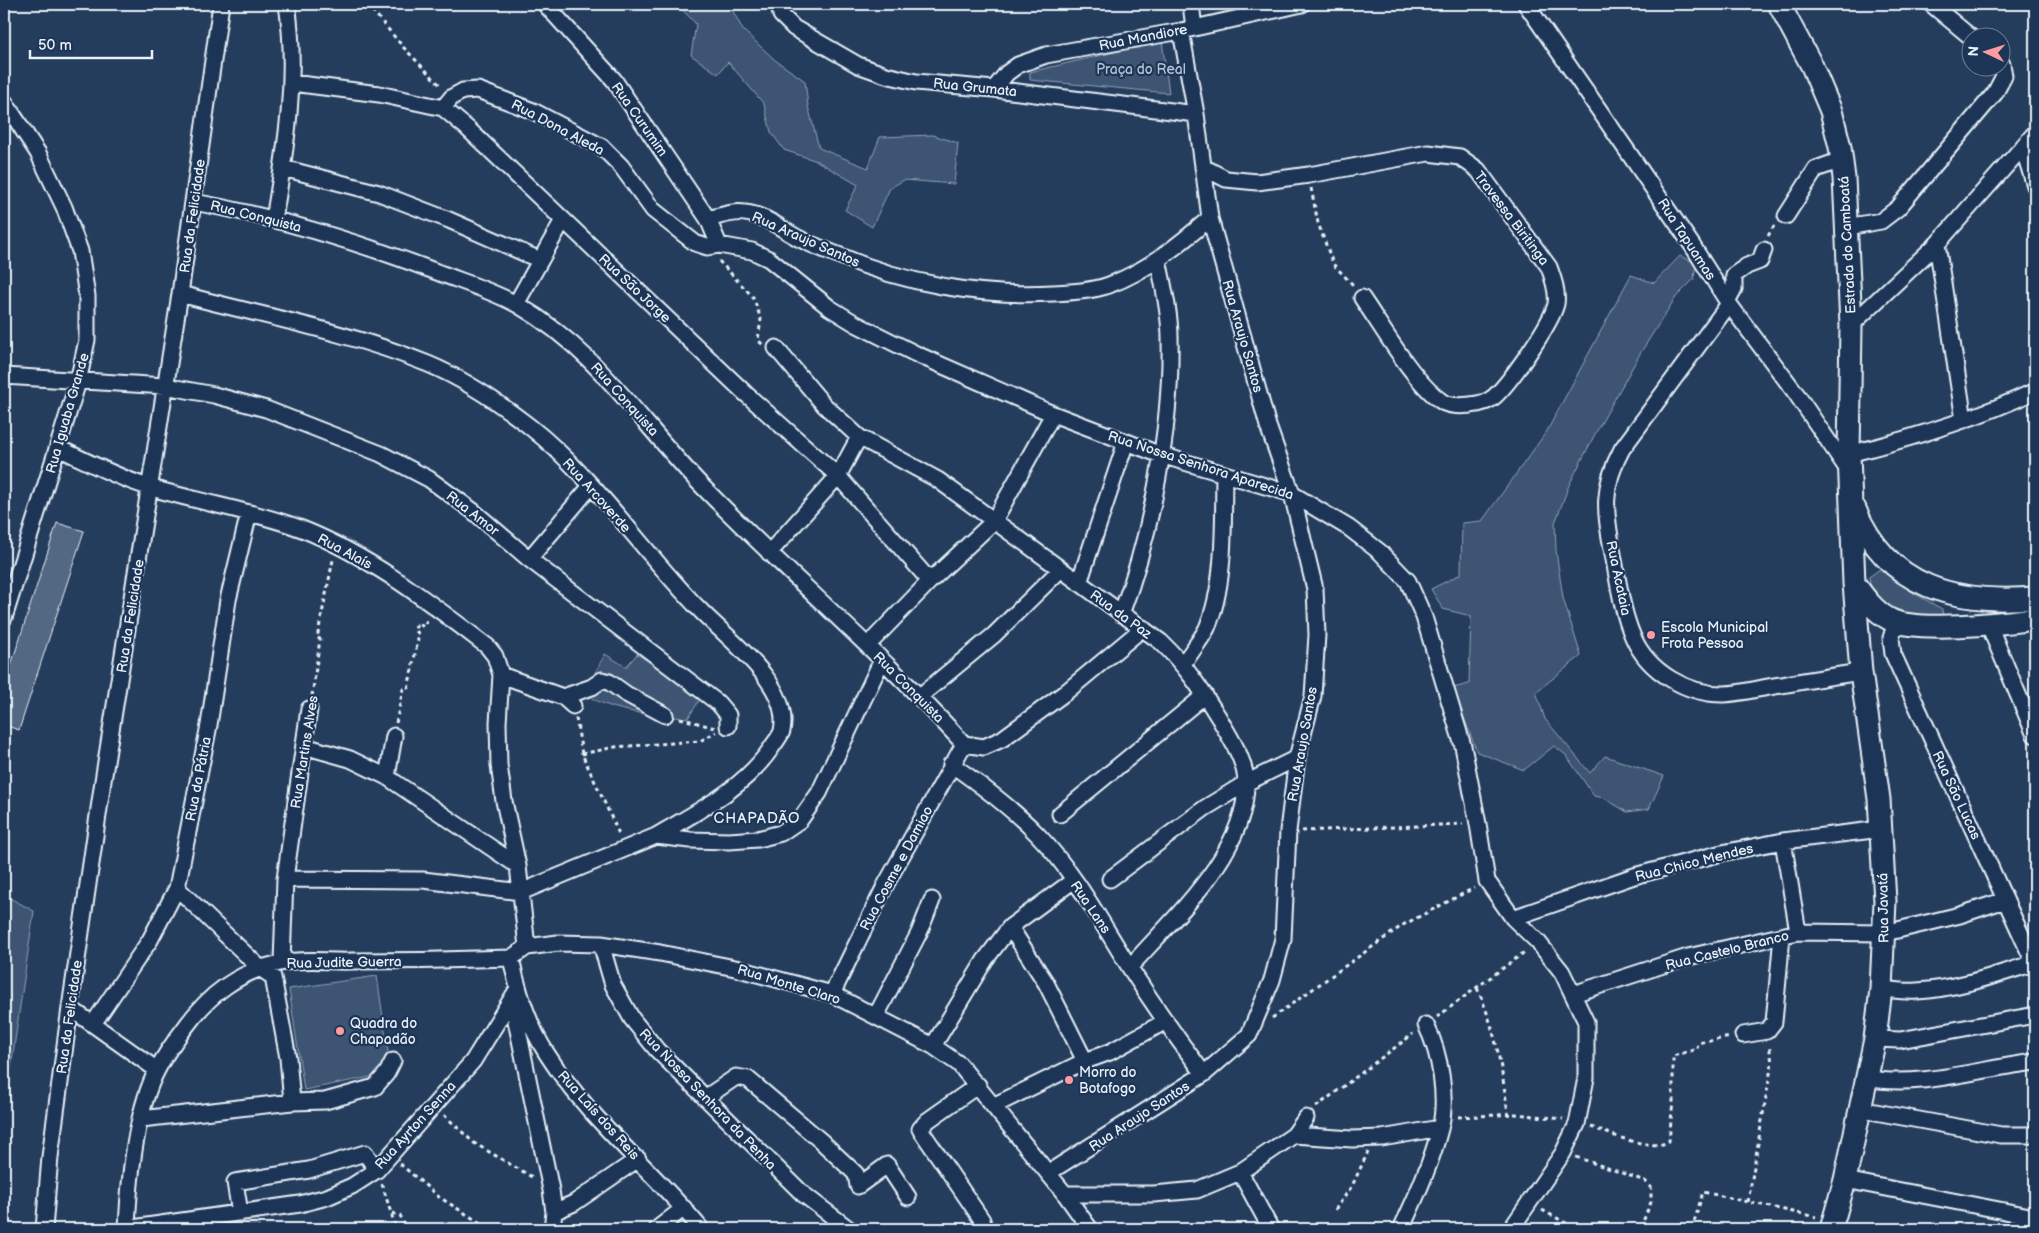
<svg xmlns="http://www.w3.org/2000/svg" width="2039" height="1233" font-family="'Balsamiq Sans',sans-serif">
<rect width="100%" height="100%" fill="#253d5d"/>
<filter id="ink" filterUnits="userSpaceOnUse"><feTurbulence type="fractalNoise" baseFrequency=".02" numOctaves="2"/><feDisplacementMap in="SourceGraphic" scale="10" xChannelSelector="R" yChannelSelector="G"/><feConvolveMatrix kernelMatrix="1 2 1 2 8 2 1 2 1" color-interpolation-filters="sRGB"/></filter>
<g filter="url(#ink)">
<path fill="#3e5472" stroke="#93a2b5" d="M677,4H729L743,30L775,60L805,81L808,106L819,148L868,168L880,137L933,135L958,143L954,184L904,180L890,188L872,227L845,210L858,185L817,161L784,150L771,132L764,104L728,62L718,74L691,55L696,24Z
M1162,41L1169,93L1030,80V72Z
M1680,256L1696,263L1694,279L1676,297L1641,352L1594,436L1569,485L1555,523L1556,551L1563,598L1581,656L1536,692L1545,719L1590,773L1605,756L1664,776L1649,809L1627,812L1604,798L1594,796L1566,755L1554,746L1524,770L1477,752L1453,688L1469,684L1471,616L1443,609L1431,589L1461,574L1462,523L1482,521L1547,431L1631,275L1654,283Z
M1884,566L1912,592L1942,609L1943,620C1914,617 1872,613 1869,577Z
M605,654L626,667L637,654L702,696L688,718C658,716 613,713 587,695L590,682Z
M4,895L34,911L4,1115Z
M377,976L391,1073L304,1090L289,989Z
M258,1218L259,1229H185Z"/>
<path fill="#536782" stroke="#e8f1f8" d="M57,523L84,531L19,730L4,725V687Z"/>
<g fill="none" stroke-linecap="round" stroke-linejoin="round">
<g stroke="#e8f1f8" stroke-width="19">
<path id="street" d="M545,4L614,80L708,219L719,245
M779,4L781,15L794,28L858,65L886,75L916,82L994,89L1196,114
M1191,4L1194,28
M1526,4L1692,245L1729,304L1795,392L1850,473
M1931,4L1972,38
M292,83L379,94L443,108L467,128L746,394L838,476L930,581
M994,89L1007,73L1018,65L1046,55L1181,31L1302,4
M4,101L38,153L64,207L80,251L87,296V340L78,382L4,618
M443,108L452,97L463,91L478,90L533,111L602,147L621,166L653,210L695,243L707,247L719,245L752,251L769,259L830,308L856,324L916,354L1053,414L1161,455L1292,494L1349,528L1380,552L1408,581L1424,617L1463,746L1478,824L1487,881L1513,918L1538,942L1562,972L1586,1022V1078L1577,1124L1563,1153L1511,1229
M2023,148L2035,186
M1203,167L1226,179L1257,182L1309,175L1428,153L1460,157L1478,170L1549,267C1553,278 1558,292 1556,304C1551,324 1511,381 1495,396C1485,406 1452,409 1441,401C1413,381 1382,327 1362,298
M283,168L379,193L449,220L540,260
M194,202C277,217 358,242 437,272C463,282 493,291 518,305C599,352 641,424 704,488C789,575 882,654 964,744
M1786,216L1816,169L1841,160
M274,219C286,148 298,76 287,4
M708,219C720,216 733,211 745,213C766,215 782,230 800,239C812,245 825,250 838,255C905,284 981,297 1053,293C1072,292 1092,291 1109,285C1147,271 1180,244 1210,218
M1847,227L1881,221L1898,208L1995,93L2004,76L2002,64
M1937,244L1964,420
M180,294C263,316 349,332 428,364C464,379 498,402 529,426C595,478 642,551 700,610C729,640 792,685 782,731C780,737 775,742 772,747C744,789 698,811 656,836
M1727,301L1734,289V275L1747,266L1760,261L1764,250
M516,304L563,220
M1729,304L1622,449C1597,495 1608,522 1616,571C1620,593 1624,616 1633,637C1648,672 1688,695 1725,694C1744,693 1763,687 1782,685C1808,680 1834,676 1861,672
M1851,325L1937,244L2035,133
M776,348L824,405L859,437L938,480L1161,642C1186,666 1201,689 1219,718C1230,738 1246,760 1246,784C1246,854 1173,918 1130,967
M4,376L165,386L214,395L266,409L381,454L429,479L473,511L529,559L718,703L728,715V726
M58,448C89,462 120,479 152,488C202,503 254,511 302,529C370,556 429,602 487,646L495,656L501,675L498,723L499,765L504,801L518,866L527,947
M1849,454C1913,438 1976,419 2035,391
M769,553L838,476L859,437
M529,559L591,486
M1079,583L1126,442
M1121,614C1152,533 1172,424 1170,338C1170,312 1163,285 1158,259
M1896,622L1891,638L1893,654L2035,965
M1988,623L2035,735
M868,645L930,581L994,521L1053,414
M1183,664C1191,652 1201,640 1207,628C1226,584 1223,523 1224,475
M501,675L563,697L573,706
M920,696L994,635L1060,570
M563,697L592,687L602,680L609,682L626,694L665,715
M964,744L984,747L1002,739L1066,692L1143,628
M304,746L350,759L387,777L518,866
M951,764C981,785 1011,807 1037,834C1075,873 1101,922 1130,968C1153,1004 1178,1040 1204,1074
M387,777L394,736
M1060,814L1205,695
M1783,841L1798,932
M285,879L423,880L521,892L656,836L690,840L729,841L758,839L781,833L800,820L819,793L882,660
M1110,879L1205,808L1246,783L1297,758
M177,888L260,968L273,977L288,1058L292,1102
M1513,918L1634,876L1722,853L1783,841L1881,829
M1010,927L1046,983L1085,1061
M601,944L613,985L632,1019L657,1050L803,1194L849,1229
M511,958C518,992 528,1025 547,1054C589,1120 652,1169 701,1229
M282,962L285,879L309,709
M1881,989C1893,990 1905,992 1917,991C1957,989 1996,975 2034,963
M832,994L886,884L964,744
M1573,994L1688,957L1798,932L1885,933L1960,915L2005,900
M512,1001L551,1190L554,1212L552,1229
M70,1008L157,1070
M876,1016L919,933L932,900
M93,1024L150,940L177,888L209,725L228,600L249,513
M1743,1035L1767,1031L1774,1022L1782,936
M1875,1039L1900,1040L2035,1015
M933,1046L985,960L1010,927L1074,880
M1867,1078C1917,1089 1984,1068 2035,1062
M978,1085L927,1121L920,1129L982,1220L984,1229
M705,1098L736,1077L748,1079L821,1141L856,1174L858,1186
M993,1106L1085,1061L1110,1052L1166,1021
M1859,1109L2001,1135H2035
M141,1119L292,1102L325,1101L375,1087L387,1073L393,1061
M1294,1135L1352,1139L1382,1138L1440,1128
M1240,1172L1271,1229
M1048,1173L1204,1074L1249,1035L1272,980L1283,939L1288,831L1297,758L1313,696L1317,635L1315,589L1292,494L1268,426L1210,218L1196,114L1181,31
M1845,1180L2035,1217
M858,1186L887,1165L908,1197
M1065,1194H1154L1197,1190L1240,1172L1294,1135L1306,1118
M554,1212L574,1203L638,1159
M240,1213L235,1182L309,1170L365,1153L377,1170
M44,1229L50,1157L70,1008L103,781L180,294L221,4
M126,1229L300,1204L327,1197L352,1186L377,1170L473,1061L517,990
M127,1229C129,1182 135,1112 157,1070C164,1056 174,1042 184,1029C209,994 238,972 280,963C303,958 329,962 352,961C405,961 458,960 511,958L527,947L558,943L601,944L660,953L735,968L832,994L933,1046L959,1064L1065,1194L1090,1229
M657,1229L684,1208
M1401,1229C1415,1200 1432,1160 1440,1129C1448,1098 1440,1053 1426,1025"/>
</g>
<g stroke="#e8f1f8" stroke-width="25">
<path id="secondary" d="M1779,4L1812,66L1831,111L1840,147L1844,178L1851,325L1849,454L1854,583L1861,672L1879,799L1885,901L1881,989L1875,1039L1845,1180L1831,1229
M1855,509C1888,589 1956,604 2035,598
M1854,583C1864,597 1874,611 1889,619C1915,633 2004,623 2035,619"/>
</g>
<path stroke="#e8f1f8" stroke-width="3" stroke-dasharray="4 4" stroke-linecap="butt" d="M367,4L404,48L442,87
M1311,188L1318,223L1333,264L1355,287
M1768,236L1775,224
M719,261L753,297L761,319L758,340L763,345
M312,696L320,639L317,638L333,560
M576,718L582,754L620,836
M680,718L715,728
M396,723L403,689H408L419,634L414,629L419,623L423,627L428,619
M582,754L615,747L700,741L716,732
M1302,831L1463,824
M1477,988C1496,1029 1502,1070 1508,1114
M1437,1017L1526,951
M1272,1018L1403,925L1474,888
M1316,1107L1413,1034
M444,1115L474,1143L532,1177
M1458,1117L1516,1114L1563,1119
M1591,1127C1608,1133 1654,1153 1669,1141L1673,1101V1056L1697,1049L1698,1043L1731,1037
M1576,1157L1645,1181L1651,1187V1202L1640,1229
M400,1164L439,1197L490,1229
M382,1184L396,1229
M1748,1202L1772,1062L1769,1045
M1335,1210L1352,1186L1368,1152
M1542,1210L1577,1229
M392,1213L400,1215L406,1229
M1692,1229L1703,1192L1816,1217"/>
<use href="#street" stroke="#1d3557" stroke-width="15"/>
<use href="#secondary" stroke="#1d3557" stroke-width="21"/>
</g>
</g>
<g fill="#ff9aa2" stroke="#1d3557" stroke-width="2">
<circle cx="1651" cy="635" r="5"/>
<circle cx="340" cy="1031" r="5"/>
<circle cx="1069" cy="1080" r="5"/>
</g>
<g text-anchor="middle" stroke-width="4.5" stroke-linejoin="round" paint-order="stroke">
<g font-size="14" fill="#e8f1f8" stroke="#1d3557">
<text transform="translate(1143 37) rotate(-11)" y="5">Rua Mandiore</text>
<text transform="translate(975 87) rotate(6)" y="5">Rua Grumata</text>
<text transform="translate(640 119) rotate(55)" y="5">Rua Curumim</text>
<text transform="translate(558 127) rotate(28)" y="5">Rua Dona Aleda</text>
<text transform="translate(192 216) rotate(-82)" y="5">Rua da Felicidade</text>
<text transform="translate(256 216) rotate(14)" y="5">Rua Conquista</text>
<text transform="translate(1512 218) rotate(53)" y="5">Travessa Biritinga</text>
<text transform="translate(806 239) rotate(24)" y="5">Rua Araujo Santos</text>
<text transform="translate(1687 239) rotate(57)" y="5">Rua Tapuamas</text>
<text transform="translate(1847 245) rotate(-93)" y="5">Estrada do Camboatá</text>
<text transform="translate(635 288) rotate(43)" y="5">Rua São Jorge</text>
<text transform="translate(1243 336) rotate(74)" y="5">Rua Araujo Santos</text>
<text transform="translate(625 399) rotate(48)" y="5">Rua Conquista</text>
<text transform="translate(67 413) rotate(-74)" y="5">Rua Iguaba Grande</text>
<text transform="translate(1201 465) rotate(18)" y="5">Rua Nossa Senhora Aparecida</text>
<text transform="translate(597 495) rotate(48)" y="5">Rua Arcoverde</text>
<text transform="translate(473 513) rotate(38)" y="5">Rua Amor</text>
<text transform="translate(345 551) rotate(28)" y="5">Rua Alaís</text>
<text transform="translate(1619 578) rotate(78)" y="5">Rua Acataia</text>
<text transform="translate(1121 614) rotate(36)" y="5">Rua da Paz</text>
<text transform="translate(130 616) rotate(-81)" y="5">Rua da Felicidade</text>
<text transform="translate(909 687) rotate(45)" y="5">Rua Conquista</text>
<text transform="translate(1302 744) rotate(-80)" y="5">Rua Araujo Santos</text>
<text transform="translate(304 752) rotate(-81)" y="5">Rua Martins Alves</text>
<text transform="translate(198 779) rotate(-79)" y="5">Rua da Pátria</text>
<text transform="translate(1957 795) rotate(65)" y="5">Rua São Lucas</text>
<text transform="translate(1694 862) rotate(-14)" y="5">Rua Chico Mendes</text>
<text transform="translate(896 868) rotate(-62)" y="5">Rua Cosme e Damiao</text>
<text transform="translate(1091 907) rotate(56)" y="5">Rua Lans</text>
<text transform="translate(1883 908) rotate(-91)" y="5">Rua Javatá</text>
<text transform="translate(1727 950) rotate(-14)" y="5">Rua Castelo Branco</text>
<text transform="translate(344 962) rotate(-1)" y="5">Rua Judite Guerra</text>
<text transform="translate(789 984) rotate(17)" y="5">Rua Monte Claro</text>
<text transform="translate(69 1017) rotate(-82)" y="5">Rua da Felicidade</text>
<text transform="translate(708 1099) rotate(46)" y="5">Rua Nossa Senhora da Penha</text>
<text transform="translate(599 1115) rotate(48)" y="5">Rua Laís dos Reis</text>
<text transform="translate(1139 1116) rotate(-33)" y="5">Rua Araujo Santos</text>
<text transform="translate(415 1125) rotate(-48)" y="5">Rua Ayrton Senna</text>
</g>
<g font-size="14" fill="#b5c2d0" stroke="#1d3557">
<text x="1141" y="74">Praça do Real</text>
</g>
<g font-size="14" fill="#e8f1f8" stroke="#1d3557" text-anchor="start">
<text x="1661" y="632">Escola Municipal<tspan x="1661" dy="16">Frota Pessoa</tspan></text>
<text x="350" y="1028">Quadra do<tspan x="350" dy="16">Chapadão</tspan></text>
<text x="1079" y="1077">Morro do<tspan x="1079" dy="16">Botafogo</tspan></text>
</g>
<g font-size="15" letter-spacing="1" fill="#e8f1f8" stroke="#1d3557">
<text x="757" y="823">CHAPADÃO</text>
</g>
</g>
<rect width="2039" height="1233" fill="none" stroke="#1d3557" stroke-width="20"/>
<rect x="10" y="10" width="2019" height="1213" fill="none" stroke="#e8f1f8" stroke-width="2" filter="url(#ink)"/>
<g transform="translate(1986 52) rotate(274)"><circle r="24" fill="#1d3557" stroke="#6e8097"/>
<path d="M0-4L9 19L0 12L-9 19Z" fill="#ff9aa2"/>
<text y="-8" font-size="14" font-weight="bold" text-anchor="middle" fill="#e8f1f8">N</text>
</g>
<path d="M30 50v8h122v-8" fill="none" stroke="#e8f1f8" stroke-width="2.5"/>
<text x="38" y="50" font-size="15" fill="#e8f1f8" stroke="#1d3557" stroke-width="4" paint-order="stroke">50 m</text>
</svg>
